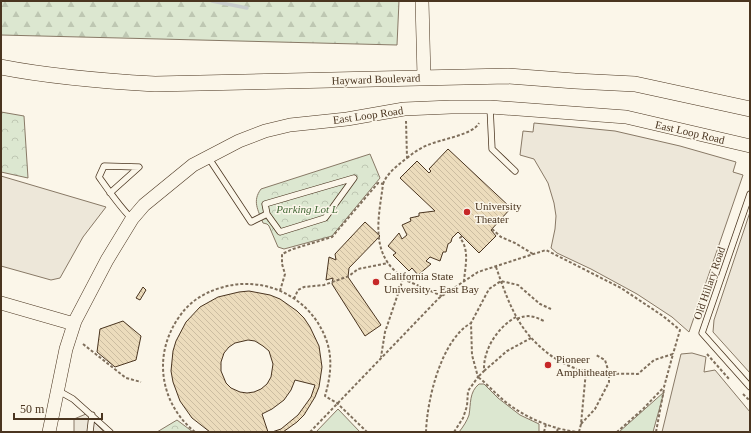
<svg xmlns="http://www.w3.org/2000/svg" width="751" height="433" font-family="Georgia,serif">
<defs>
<pattern id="forest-firs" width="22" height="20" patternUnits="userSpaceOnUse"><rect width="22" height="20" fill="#dce7d0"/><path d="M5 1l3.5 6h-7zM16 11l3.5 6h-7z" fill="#bec7b2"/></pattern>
<pattern id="park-crowns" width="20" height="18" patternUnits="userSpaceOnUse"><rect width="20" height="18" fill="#dce7d0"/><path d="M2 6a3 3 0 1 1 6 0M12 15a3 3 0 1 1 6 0" fill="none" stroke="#bec7b2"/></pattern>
<pattern id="building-back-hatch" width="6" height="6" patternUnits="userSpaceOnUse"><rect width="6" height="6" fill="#ecdcbc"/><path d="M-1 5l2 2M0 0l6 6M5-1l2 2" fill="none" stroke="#ccbda1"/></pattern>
</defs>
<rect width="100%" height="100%" fill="#fbf6e9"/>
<path fill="#dce7d0" stroke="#887966" d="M479,384H484L498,398L520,415L539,424V432H459C463,427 467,421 469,415C471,404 469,392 479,384Z
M664,392L653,432H619Z
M338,409L360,432H316Z"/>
<path fill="url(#forest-firs)" stroke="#887966" d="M1,1H399L397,45L1,35Z"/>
<path fill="url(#park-crowns)" stroke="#887966" d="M1,112L24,116L28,178L1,172Z
M370,154L380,178L332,236L284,249L278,247L269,226L267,224L263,223C258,210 252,201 261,189Z
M177,420L193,432H157Z"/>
<path fill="#ede7d9" stroke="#887966" d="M534,123L615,131L680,146L736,162L733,172L743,175L689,332L672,317L637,294L591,269L557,253L551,248L555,229L556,216L554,203L548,183L534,159L520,155L523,131L533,132Z
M1,176L106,207L83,237L60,278L51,280L1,266Z
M750,212V373L713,332L714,320Z
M692,353L706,357L704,372L715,370L750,412V432H662L681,354Z
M86,414L104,432H74V419Z"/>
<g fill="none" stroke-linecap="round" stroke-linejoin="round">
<path stroke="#c9cecd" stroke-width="3.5" d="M212,1L247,8"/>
</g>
<path fill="url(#building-back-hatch)" stroke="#4a3520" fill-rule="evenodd" d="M448,149L511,208L491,230L496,236L479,253L458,232L452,238L451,242L448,244L446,252H443L440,261L430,257L426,261L431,264L418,275L412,268L409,271L393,255L396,253L388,246L399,233L402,239L407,235L402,225L411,221L410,218L419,216V213L435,211L400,178L417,161L429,173L431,171L429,169Z
M365,222L380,236L349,268L348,277L381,325L365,336L332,284L333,278L326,280L329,257L336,260L335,254Z
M143,287L146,290L140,300L136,298Z
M249,291L270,295L280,299L297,311L304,318L310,327L319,346L322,367L319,387L315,397L304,415L297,422L283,432H272L281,429L298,415L311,397L315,385L295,380L291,390L284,400L272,409L262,414L268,432H210L192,418L180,401L173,382L171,371L173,351L176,341L186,322L200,307L218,297L239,292ZM248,340L255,341L263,346L269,351L273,364L271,377L267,384L261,389L254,392L247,393L240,392L231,388L226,383L221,371V362L224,353L229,347L235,343Z
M123,321L141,336L136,360L115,367L97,352L100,329Z"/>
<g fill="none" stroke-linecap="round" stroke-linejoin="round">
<g stroke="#4a3520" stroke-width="7">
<path id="service" d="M490,107L492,149L515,171
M208,157L251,222L267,214L265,204L354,178L325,218L280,232L267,214
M110,193L139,167L104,166L99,177C109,191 119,206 132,219
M750,194L702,333L750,387
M57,390L73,399L110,432
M90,432L92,415"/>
</g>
<g stroke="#4a3520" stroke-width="14">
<path id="tertiary" d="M422,1L424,77
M1,303L74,324
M49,432L66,349L75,321L107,260L132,219L144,205L193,165L239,141L265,131L290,125L347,119L404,109L451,107H490L626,117L750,146"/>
</g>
<g stroke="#4a3520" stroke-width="16">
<path id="secondary" d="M1,67C52,77 103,81 155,84L508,76L575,81L635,84L750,109"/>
</g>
<path stroke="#7f6f5c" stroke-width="2" stroke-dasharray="3 2" stroke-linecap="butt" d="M407,158C413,153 420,148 428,145C441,139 473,135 479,123
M383,184C387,173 398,165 407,158L406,121
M492,229L501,237L515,243L533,254
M462,236L460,238C470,250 465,267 464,281
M496,267C502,284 508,302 517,318C531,343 557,365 585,371C602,375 621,373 638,374L654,360L673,354L664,387L643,409L617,432
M403,279L442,296
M280,291L285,274L282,264V254L293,249L332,237L378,183L383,184C380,210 372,240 388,263C392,269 399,274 403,279L385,332L381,357
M294,299L298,290L304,287L324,285L349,276L358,269L388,263
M516,317C498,327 483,349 484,371L478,377C486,383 493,391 501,398C521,416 551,429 577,432
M517,319C527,314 534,316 544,321
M83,344L126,378L141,382
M707,354L729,379
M484,371L507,351L531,338
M743,394L750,401
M581,424L595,409L609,382V373L605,360L596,355
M195,432C175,416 163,392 163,366C163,350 168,334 177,320C188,303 201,294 220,288C264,274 312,297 327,342C333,360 330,379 325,396L337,403L367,432
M310,432L439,298L478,272L546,250L621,288L663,316L680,330L673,354
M426,432C427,400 441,340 471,323
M454,432L463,418L467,406L468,391L478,377L472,355L471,323L489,289L501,281L518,285L540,304L551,309
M544,432L546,424
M557,432L558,428
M579,432L581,424L586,371
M656,432L664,389"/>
<use href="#service" stroke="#fbf6e9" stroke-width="5.5"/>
<use href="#tertiary" stroke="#fbf6e9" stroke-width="13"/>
<use href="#secondary" stroke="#fbf6e9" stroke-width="15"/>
</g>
<g fill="#c62828" stroke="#fbf6e9" stroke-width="1.5">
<circle cx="467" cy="212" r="4"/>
<circle cx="376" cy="282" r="4"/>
<circle cx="548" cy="365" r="4"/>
</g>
<g text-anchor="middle" stroke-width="3" stroke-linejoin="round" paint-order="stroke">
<g font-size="11" fill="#4a3520" stroke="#fbf6e9">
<text transform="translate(376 79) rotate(-2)" y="4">Hayward Boulevard</text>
<text transform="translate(368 115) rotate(-8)" y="4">East Loop Road</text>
<text transform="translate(690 132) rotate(13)" y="4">East Loop Road</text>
<text transform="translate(709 283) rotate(-71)" y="4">Old Hillary Road</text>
</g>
<g font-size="11" fill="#4a3520" stroke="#fbf6e9" text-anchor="start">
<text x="475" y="210">University<tspan x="475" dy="13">Theater</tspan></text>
<text x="384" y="280">California State<tspan x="384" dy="13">University - East Bay</tspan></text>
<text x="556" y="363">Pioneer<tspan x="556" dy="13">Amphitheater</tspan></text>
</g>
<g font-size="11" font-style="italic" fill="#436837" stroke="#fbf6e9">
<text x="307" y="213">Parking Lot L</text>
</g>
</g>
<rect width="751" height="433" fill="none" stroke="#4a3520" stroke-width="4"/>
<path d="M14 413v6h88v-6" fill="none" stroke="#4a3520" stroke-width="2"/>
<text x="20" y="413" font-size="12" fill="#4a3520" stroke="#fbf6e9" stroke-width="3" paint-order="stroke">50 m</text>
</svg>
